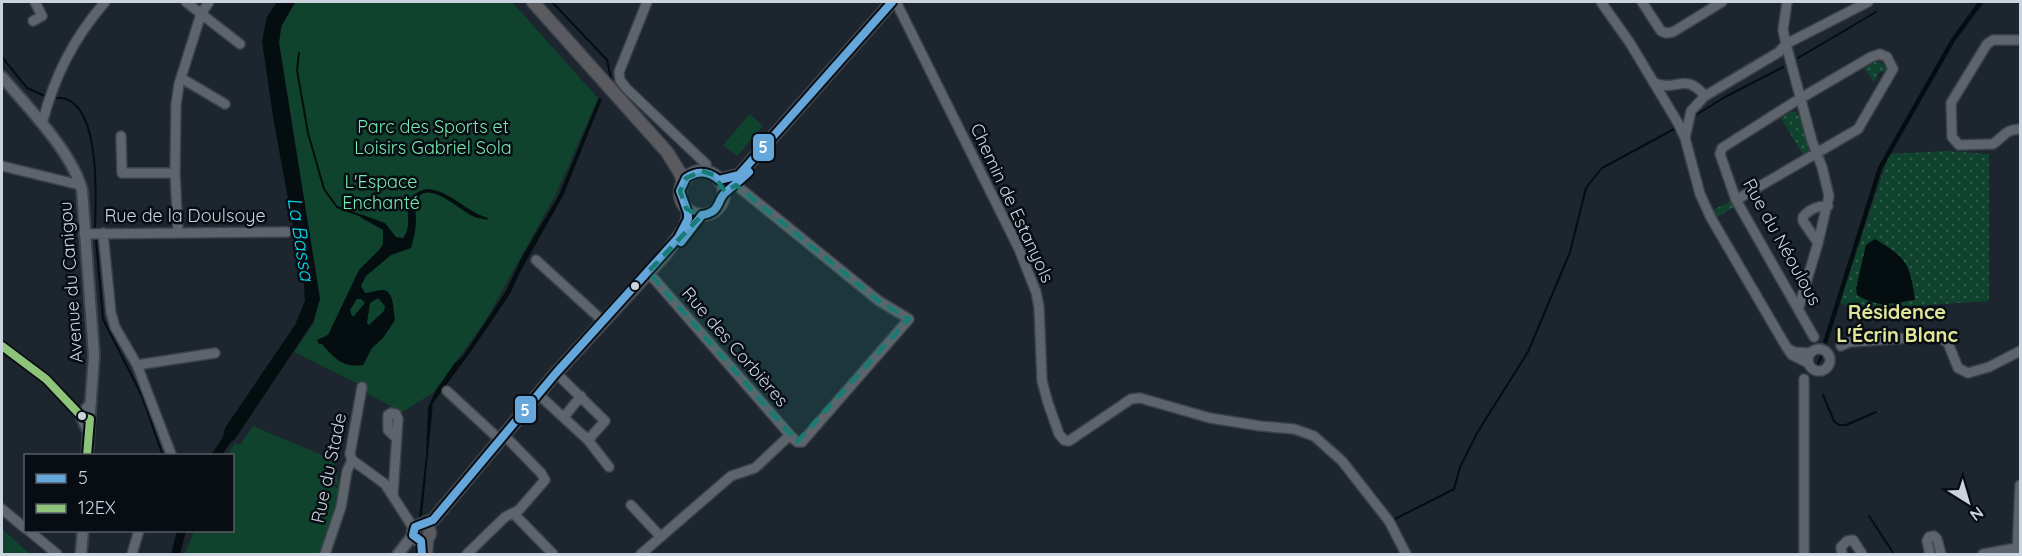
<svg xmlns="http://www.w3.org/2000/svg" width="2022" height="556" font-family="Quicksand,sans-serif">
<defs>
<pattern id="grass-dots" width="8" height="8" patternUnits="userSpaceOnUse" patternTransform="scale(1.5)"><rect width="8" height="8" fill="#10432e"/><path d="M2 2h.1M6 6h.1" fill="none" stroke="#315d4c" stroke-width="1.8" stroke-linecap="round"/></pattern>
</defs>
<rect width="100%" height="100%" fill="#1d252e"/>
<path fill="url(#grass-dots)" d="M1875,62H1880L1886,68L1885,73L1880,71L1874,82L1864,68Z
M1791,112H1796L1799,116L1809,151L1803,155L1781,118Z
M1948,151L1989,154V301L1851,310L1840,302L1889,154Z
M1731,201L1734,207L1717,217L1713,210Z"/>
<path fill="#10432e" d="M296,2H512L598,98L556,194L484,323L433,393L402,412L368,394L365,387L294,352L314,323L320,298L279,42L282,25Z
M750,114L763,126L737,156L723,145Z
M253,426L334,460L339,486L316,478L340,489L323,547L319,554H185L194,531L232,530V456L228,455L235,443L240,445Z
M2,529L30,554H2Z"/>
<path fill="#040e11" fill-rule="evenodd" d="M277,2H295L281,27L279,43L320,299L313,322L235,439L231,442L222,455H211L223,437L225,428L295,325L305,301L304,285L274,123L262,41L267,17Z
M1978,2H1984L1955,41L1882,169L1827,344L1823,342L1878,167L1951,39Z
M599,98L602,99L563,196L520,272L510,294L469,354L433,403L422,515L419,518L426,456L428,408L435,392L454,364L463,356L506,291L523,255L559,195Z
M426,189C450,190 466,212 488,218L487,220C481,218 474,218 469,214C457,207 421,175 416,205C415,210 416,215 416,220C416,229 414,238 411,248L391,255L366,276L361,286L365,293C371,293 376,290 381,290C395,289 393,311 395,320L383,338L372,348L363,365C343,368 335,359 322,344H319L317,340L328,335L359,270L380,249L383,244V230L360,217L363,215L385,223L396,237L403,238C417,220 394,199 426,189ZM378,298L385,306L384,311L369,325L367,323L370,303ZM357,299H361L365,303L354,316H352L350,310Z
M1875,239C1907,258 1910,264 1915,300C1890,303 1880,309 1857,295L1856,288L1866,245Z
M177,531H186L180,554H171Z"/>
<g fill="none" stroke-linecap="round" stroke-linejoin="round">
<path stroke="#040e11" stroke-width="2" d="M552,2L607,60L611,79
M299,53L297,70L308,133L324,189L337,207L362,216
M2,57L27,88L45,96
M1798,58L1876,12
M54,98C102,92 96,199 95,228
M1696,115L1725,97L1783,67
M96,240L103,319L142,396L163,456
M1818,364L1821,357
M1823,395L1834,421L1839,425H1846L1876,412
M1869,516L1894,554
M1393,520L1454,489L1460,467L1477,433L1528,352L1570,252L1586,188L1602,168L1676,128"/>
<g stroke="#3b424a" stroke-width="12">
<path id="minor" d="M186,2L240,44
M647,2L619,72L620,80L626,88L706,164L707,172
M896,2L1019,249L1036,292L1039,307L1042,381L1048,403L1059,434L1064,440L1069,441L1131,399L1140,398L1210,418L1260,426L1294,429L1314,436L1342,461L1389,521L1406,554
M1601,2L1630,43L1678,123L1685,138L1700,194L1711,218L1787,348
M1642,2L1661,31L1666,33L1673,32L1722,2
M33,21L42,16L35,2
M2020,40H1993L1987,44L1951,103L1952,137L1959,145L1993,144C2005,136 2004,130 2020,129
M181,78L225,104
M1653,82C1677,94 1683,70 1705,96L1691,111L1685,138
M1705,96L1779,52L1786,44L1783,30L1787,2
M42,124C54,77 73,39 105,2
M121,136L122,173H175
M2,166L80,185
M1736,200L1858,129L1893,69L1887,57L1880,54L1871,57L1796,101L1722,148L1720,154L1736,200L1814,337
M178,232L175,173L176,105L179,84L201,14L209,2
M103,233L111,313L115,327L137,365L171,454
M84,234L287,232
M1818,243L1803,221V217C1808,210 1819,205 1828,206
M536,260L604,322
M648,272L790,435L797,442H802L909,319L879,301L736,185L730,178
M1799,307L1818,243L1829,196L1822,167L1812,141L1786,44L1868,2
M2,346L46,379L81,416L86,417
M1841,346L1850,342L1938,336L1948,343L1958,368L1968,373L1989,367L2020,351
M1808 360a11 11 0 1 1 22 0a11 11 0 1 1-22 0Z
M1808,363L1792,355L1787,348L1794,352L1810,353
M137,365L215,353
M556,373L605,421L588,440
M1804,379V554
M447,391L499,439
M538,394L588,440L609,467
M564,417L581,396
M503,434L541,473L545,480L519,510L513,513
M352,460L385,484L414,529
M393,494L398,419L396,414L391,413L388,415V430L396,438
M631,505L661,537
M2,509L26,529
M28,530L57,554
M132,554L139,530
M325,554L341,507L347,471L352,460L350,454L362,387
M467,554L505,517L513,513L553,554
M641,554L731,476L755,468L790,435
M1842,554L1841,547L1847,541L1853,540L1862,554
M1930,554L1927,541L1929,537L1934,536L1937,539L1941,554
M1983,554L2016,548
M2017,554L2020,485"/>
</g>
<g stroke="#3b424a" stroke-width="14">
<path id="tertiary" d="M2,77C27,106 72,152 82,190L94,355L87,456
M88,431L81,416L91,403
M81,554L83,530
M398,554L413,535"/>
</g>
<g stroke="#3b424a" stroke-width="15">
<path id="secondary" d="M533,2L667,152L680,173L683,182
M680 193a22 22 0 1 1 44 0a22 22 0 1 1-44 0Z
M719,180L739,175L892,2
M427,540L421,541L416,539L413,532L415,527L433,520L556,373L664,256L684,229L688,218V210
M426,554L427,540L430,534L429,529"/>
</g>
<use href="#minor" stroke="#5e646b" stroke-width="9"/>
<use href="#tertiary" stroke="#5e646b" stroke-width="10"/>
<use href="#secondary" stroke="#595b61" stroke-width="12"/>
<g stroke="#080d14" stroke-width="12">
<path id="bus-1" d="M681,242L702,215C722,212 716,200 726,192C734,185 742,179 749,172
M422,554L421,541L413,535L415,527L433,520L556,373L678,238L688,219V213L680,191L686,178C698,170 708,171 719,180L739,175L892,2"/>
</g>
<g stroke="#080d14" stroke-width="12">
<path id="bus-2" d="M2,346L46,379L81,416L90,419L87,456"/>
</g>
<use href="#bus-1" stroke="#65a6db" stroke-width="8"/>
<use href="#bus-2" stroke="#8ec479" stroke-width="8"/>
</g>
<path fill="#187b74" fill-opacity="0.2" stroke="#187b74" stroke-width="4.5" stroke-dasharray="12 8" stroke-linejoin="round" d="M702,171L714,175L725,192L736,185L879,301L909,319L797,442L648,272L700,217L686,208L680,191L686,178Z"/>
<g fill="#cbd3de" stroke="#080d14" stroke-width="2">
<circle cx="635" cy="286" r="5"/>
<circle cx="82" cy="416" r="5"/>
</g>
<g text-anchor="middle" stroke-width="5" stroke-linejoin="round" paint-order="stroke">
<g font-size="18" fill="#77ebae" stroke="#080d14">
<text x="433" y="133">Parc des Sports et<tspan x="433" dy="21">Loisirs Gabriel Sola</tspan></text>
<text x="381" y="188">L'Espace<tspan x="381" dy="21">Enchanté</tspan></text>
</g>
<g font-size="18" fill="#cbd3de" stroke="#080d14">
<text transform="translate(1012 203) rotate(65)" y="6">Chemin de Estanyols</text>
<text x="185" y="222">Rue de la Doulsoye</text>
<text transform="translate(1782 242) rotate(61)" y="6">Rue du Néoulous</text>
<text transform="translate(71 282) rotate(-94)" y="6">Avenue du Canigou</text>
<text transform="translate(735 347) rotate(49)" y="6">Rue des Corbières</text>
<text transform="translate(329 468) rotate(-78)" y="6">Rue du Stade</text>
</g>
<g font-size="20" font-style="italic" fill="#04d6ea" stroke="#080d14">
<text transform="translate(301 239) rotate(81)" y="7">La Bassa</text>
</g>
<g font-size="20" font-weight="bold" fill="#e1e597" stroke="#080d14">
<text x="1897" y="319">Résidence<tspan x="1897" dy="23">L'Écrin Blanc</tspan></text>
</g>
</g>
<g stroke="#080d14" stroke-width="2">
<rect x="752" y="133" width="23" height="29" rx="6" fill="#65a6db"/>
<rect x="514" y="395" width="23" height="29" rx="6" fill="#65a6db"/>
</g>
<g font-size="16" text-anchor="middle" font-weight="bold" fill="#fff">
<text x="763" y="153">5</text>
<text x="525" y="416">5</text>
</g>
<rect width="2022" height="556" fill="none" stroke="#cbd3de" stroke-width="6"/>
<rect x="24" y="454" width="210" height="78" fill="#080d14" stroke="#565c65" stroke-width="1.5"/>
<rect x="36" y="474" width="30" height="9" fill="#65a6db" stroke="#565c65" stroke-width="1.5"/>
<text x="78" y="484" font-size="18" fill="#cbd3de">5</text>
<rect x="36" y="504" width="30" height="9" fill="#8ec479" stroke="#565c65" stroke-width="1.5"/>
<text x="78" y="514" font-size="18" fill="#cbd3de">12EX</text>
<g transform="translate(1968 502) rotate(143)" stroke="#080d14" stroke-width="4.5" paint-order="stroke">
<path d="M0-4.5L10 22L0 15L-10 22Z" fill="#cbd3de"/>
<text y="-9" font-size="16" font-weight="bold" text-anchor="middle" fill="#cbd3de">N</text>
</g>
</svg>
